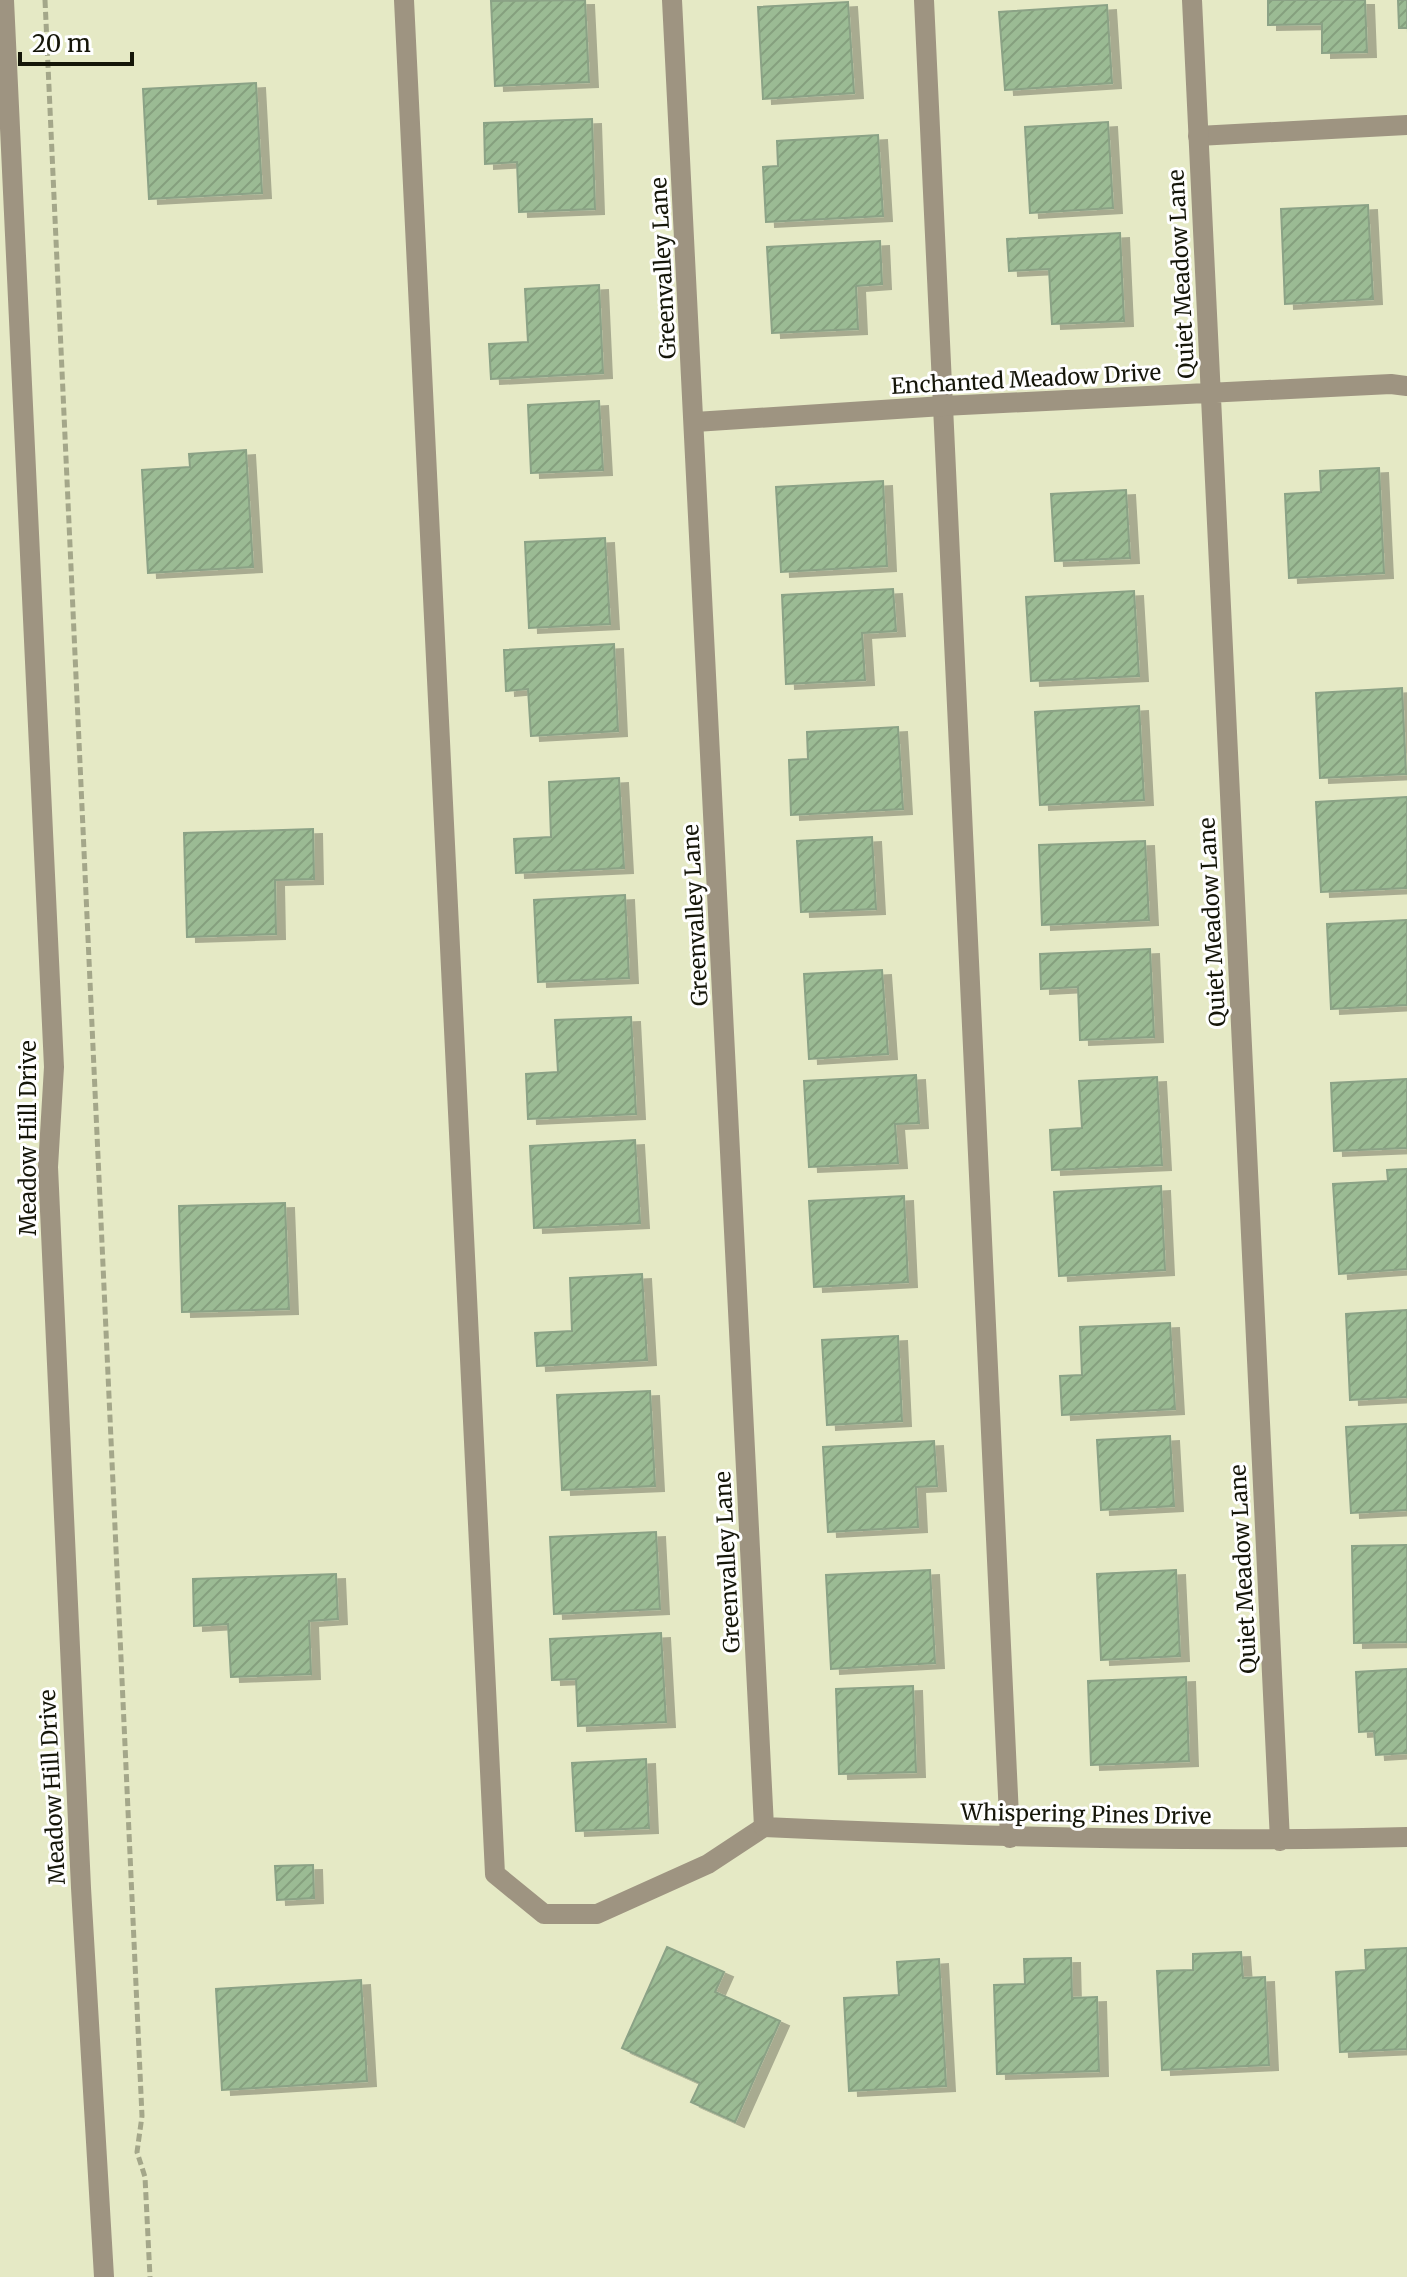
<svg xmlns="http://www.w3.org/2000/svg" width="1407" height="2277" font-family="Merriweather,serif">
<defs>
<pattern id="building-hatch" width="6" height="6" patternUnits="userSpaceOnUse" patternTransform="scale(2)"><rect width="6" height="6" fill="#9bbb94"/><path d="M-1 1l2-2M0 6l6-6M5 7l2-2" fill="none" stroke="#85a07e"/></pattern>
<filter id="shadow"><feDropShadow dx="9" dy="5" stdDeviation="0" flood-color="#0004"/></filter>
</defs>
<rect width="100%" height="100%" fill="#e5e9c5"/>
<path fill="url(#building-hatch)" stroke="#8ba286" stroke-width="2" filter="url(#shadow)" d="M585,0L589,82L495,86L491,1Z
M1268,0H1365L1367,52L1322,53V24L1268,25Z
M1398,0H1407V28H1399Z
M848,2L854,93L763,99L758,7Z
M1107,5L1112,83L1005,90L999,12Z
M256,83L262,193L149,199L143,89Z
M592,119L595,209L519,212L517,162L485,164L484,123Z
M1108,122L1113,208L1030,213L1025,127Z
M878,135L883,216L766,222L763,167L778,166L777,141Z
M1368,205L1373,299L1285,304L1281,209Z
M1120,233L1124,321L1052,324L1049,269L1009,271L1007,239Z
M880,241L882,284L856,286L858,329L772,333L767,247Z
M599,285L603,373L491,379L489,344L528,342L525,289Z
M599,401L603,470L531,473L528,405Z
M246,450L253,567L148,573L142,470L190,467L189,454Z
M1379,468L1384,573L1289,578L1285,494L1321,492L1320,471Z
M883,481L887,566L781,572L776,487Z
M1126,490L1130,558L1055,561L1051,494Z
M605,538L610,624L529,628L525,542Z
M893,589L896,631L862,633L865,680L786,684L782,595Z
M1134,591L1139,676L1031,681L1026,597Z
M614,644L618,731L531,736L528,689L506,691L504,650Z
M1402,688L1406,774L1320,778L1316,693Z
M1139,706L1144,800L1040,805L1035,712Z
M898,727L903,809L791,815L789,760L808,759L807,732Z
M619,778L624,868L516,873L514,839L551,837L549,782Z
M1407,797V888L1321,892L1316,802Z
M313,829L314,879L275,880L276,934L187,937L184,833Z
M872,837L876,909L801,912L797,841Z
M1145,841L1149,920L1042,925L1039,845Z
M625,895L629,978L538,982L534,900Z
M1407,920V1005L1331,1009L1327,924Z
M1150,949L1154,1037L1080,1040L1078,987L1041,989L1040,954Z
M882,970L888,1054L809,1059L804,974Z
M631,1017L636,1114L528,1119L526,1074L558,1072L555,1020Z
M916,1075L919,1123L895,1124L898,1163L809,1167L804,1081Z
M1157,1077L1162,1165L1052,1170L1050,1130L1082,1128L1079,1081Z
M1407,1079V1148L1334,1151L1331,1083Z
M635,1140L640,1223L534,1228L530,1146Z
M1407,1169V1269L1339,1274L1333,1184L1388,1181L1387,1170Z
M1161,1186L1165,1270L1059,1276L1054,1192Z
M904,1196L908,1282L814,1287L809,1201Z
M285,1203L289,1309L182,1312L179,1206Z
M642,1274L647,1360L537,1366L535,1333L572,1331L570,1278Z
M1407,1310V1397L1350,1400L1346,1314Z
M1170,1323L1175,1409L1062,1415L1060,1376L1082,1375L1080,1327Z
M898,1336L902,1421L827,1425L822,1340Z
M650,1391L655,1486L562,1490L557,1395Z
M1407,1424V1510L1351,1513L1346,1427Z
M1170,1436L1174,1506L1101,1510L1097,1440Z
M934,1441L937,1486L916,1487L918,1527L828,1532L823,1447Z
M656,1532L660,1609L554,1614L550,1537Z
M1407,1545V1642L1354,1643L1352,1546Z
M930,1570L935,1663L831,1669L826,1575Z
M1176,1570L1180,1656L1101,1660L1097,1574Z
M336,1574L338,1619L309,1621L311,1674L231,1677L228,1624L194,1626L193,1579Z
M661,1633L666,1722L578,1726L576,1679L552,1680L550,1639Z
M1407,1669V1753L1376,1755L1374,1731L1359,1732L1356,1672Z
M1186,1677L1189,1761L1091,1765L1088,1681Z
M913,1686L916,1772L839,1774L836,1689Z
M646,1759L649,1828L576,1831L572,1763Z
M313,1865L314,1898L277,1900L275,1866Z
M667,1947L724,1972L715,1992L780,2021L735,2122L691,2102L700,2083L622,2048Z
M1407,1948V2049L1340,2052L1336,1972L1366,1970L1365,1950Z
M1241,1952L1243,1978L1265,1977L1269,2065L1162,2070L1157,1971L1193,1970V1954Z
M1071,1958L1072,1998L1097,1997L1099,2071L997,2074L994,1985L1025,1984L1024,1959Z
M939,1959L946,2086L849,2091L844,1998L899,1995L897,1962Z
M361,1980L367,2081L222,2090L216,1989Z"/>
<g fill="none" stroke-linecap="round" stroke-linejoin="round">
<path stroke="#a4a78a" stroke-width="5" stroke-dasharray="8 4" stroke-linecap="butt" d="M45,0L142,2116L137,2152L145,2177L150,2277"/>
<path stroke="#9e9481" stroke-width="20" d="M404,0L495,1874L544,1914H597L708,1864L764,1827
M924,0L1010,1838
M1198,136L1407,125"/>
<path stroke="#9e9481" stroke-width="20" d="M672,0L764,1827C978,1837 1192,1843 1407,1837
M1192,0L1280,1841
M695,422L943,406L1391,384L1407,386"/>
<path stroke="#9e9481" stroke-width="20" d="M4,0L54,1067L48,1167L81,1888L104,2277"/>
</g>
<g text-anchor="middle" stroke-width="6" stroke-linejoin="round" paint-order="stroke">
<g font-size="22" fill="#151609" stroke="#fff">
<text transform="translate(663 268) rotate(-93)" y="8">Greenvalley Lane</text>
<text transform="translate(1181 274) rotate(-93)" y="8">Quiet Meadow Lane</text>
<text transform="translate(1026 379) rotate(-3)" y="8">Enchanted Meadow Drive</text>
<text transform="translate(695 915) rotate(-93)" y="8">Greenvalley Lane</text>
<text transform="translate(1212 922) rotate(-93)" y="8">Quiet Meadow Lane</text>
<text transform="translate(28 1138) rotate(-90)" y="8">Meadow Hill Drive</text>
<text transform="translate(727 1562) rotate(-93)" y="8">Greenvalley Lane</text>
<text transform="translate(1243 1569) rotate(-93)" y="8">Quiet Meadow Lane</text>
<text transform="translate(52 1787) rotate(-93)" y="8">Meadow Hill Drive</text>
<text transform="translate(1086 1814) rotate(1)" y="8">Whispering Pines Drive</text>
</g>
</g>
<path d="M20 52v12h112v-12" fill="none" stroke="#151609" stroke-width="4"/>
<text x="32" y="52" font-size="24" fill="#151609" stroke="#ffffff" stroke-width="6" paint-order="stroke">20 m</text>
</svg>
